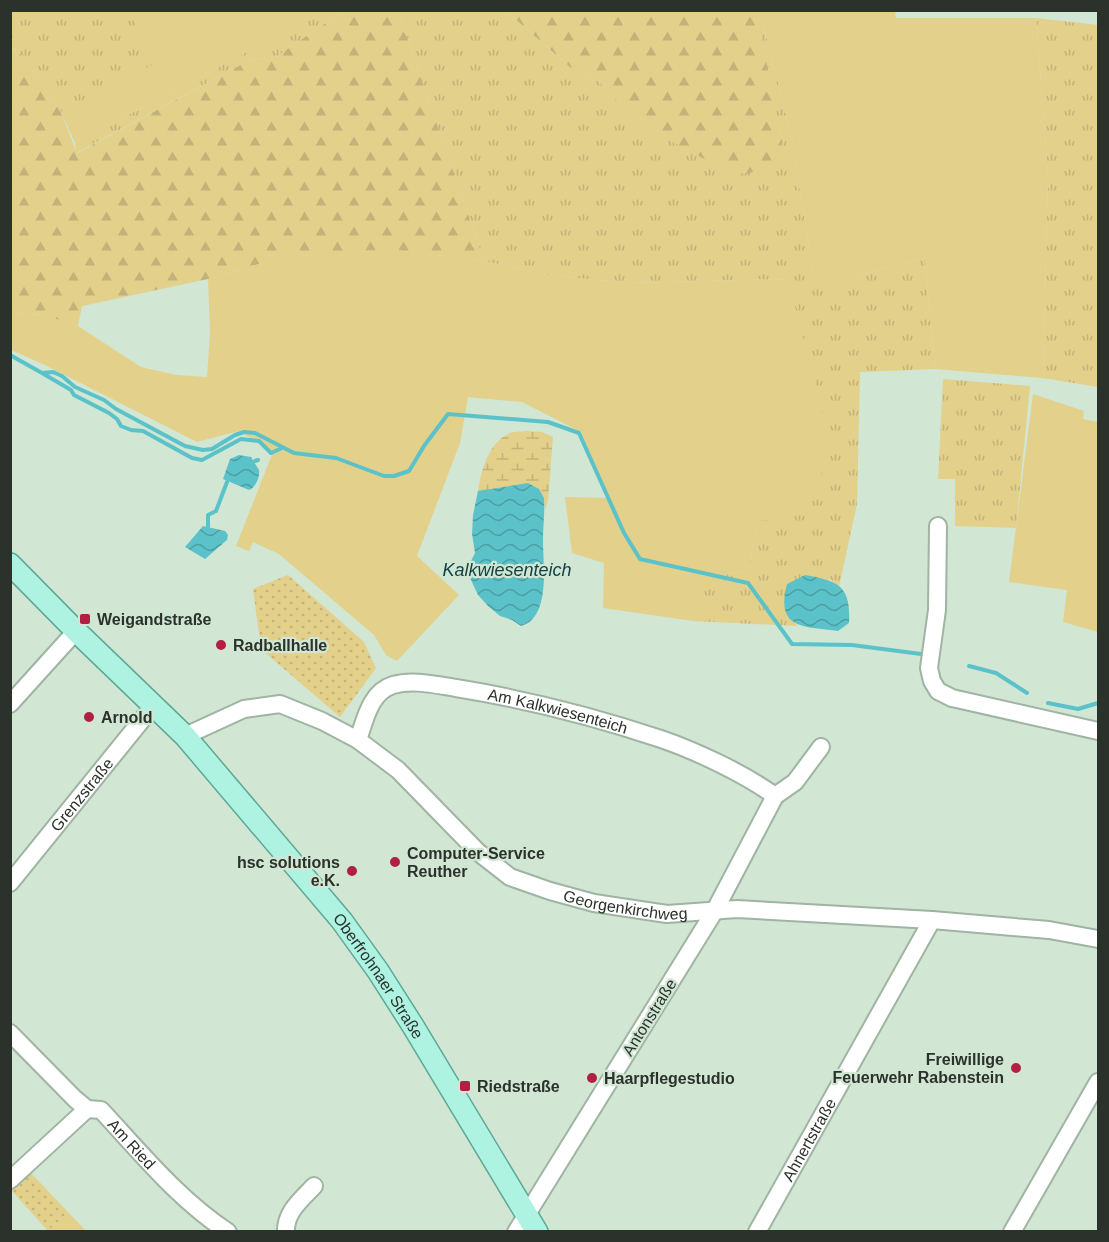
<svg xmlns="http://www.w3.org/2000/svg" width="1109" height="1242" font-family="Arial,sans-serif">
<defs>
<pattern id="grass-tufts" width="24" height="20" patternUnits="userSpaceOnUse" patternTransform="scale(1.5)"><rect width="24" height="20" fill="#e3d08b"/><path d="M3 7l-1-3M5 7V3M7 7l1-3M15 17l-1-3M17 17v-4M19 17l1-3" fill="none" stroke="#c3b378"/></pattern>
<pattern id="forest-firs" width="22" height="20" patternUnits="userSpaceOnUse" patternTransform="scale(1.5)"><rect width="22" height="20" fill="#e3d08b"/><path d="M5 1l3.5 6h-7zM16 11l3.5 6h-7z" fill="#c3b378"/></pattern>
<pattern id="wetland-marsh" width="20" height="14" patternUnits="userSpaceOnUse" patternTransform="scale(1.5)"><rect width="20" height="14" fill="#e3d08b"/><path d="M1 5h8M5 5V1M11 12h8M15 12V8" fill="none" stroke="#c3b378"/></pattern>
<pattern id="park-dots" width="8" height="8" patternUnits="userSpaceOnUse" patternTransform="scale(1.5)"><rect width="8" height="8" fill="#e3d08b"/><path d="M2 2h.1M6 6h.1" fill="none" stroke="#c3b378" stroke-width="1.8" stroke-linecap="round"/></pattern>
<pattern id="water-waves" width="16" height="10" patternUnits="userSpaceOnUse" patternTransform="scale(1.5)"><rect width="16" height="10" fill="#5cc2ca"/><path d="M0 5q4-4 8 0t8 0" fill="none" stroke="#4c9ea4"/></pattern>
</defs>
<rect width="100%" height="100%" fill="#d1e6d3"/>
<path fill="url(#grass-tufts)" d="M10,11H129L155,64L61,112L18,51L11,47Z
M317,11H343L276,57L250,60L76,153L75,143L288,30Z
M398,11H506L570,67L599,81L640,125L782,140L758,27L756,11H760L792,139L813,274L819,282L837,283L857,275L925,258L935,369L860,372L857,504L839,587L830,579L787,616L798,626L693,621L704,577L748,571L758,521L788,279L628,283L547,275L484,261Z
M1036,18L1098,25V387L1043,378L1048,174Z
M943,379L1030,386L1016,528L955,526V479H938Z"/>
<path fill="url(#forest-firs)" d="M343,11H398L484,261L394,250L269,261L208,279L82,306L78,326L43,315L11,313L10,47L18,51L61,112L77,153L250,60L276,57Z
M506,11H756L782,140L776,157L765,168L747,174L729,172L640,125L599,81L570,67Z"/>
<path fill="url(#wetland-marsh)" d="M527,431L542,432L553,437L548,501L545,510L544,498L515,485L495,490L478,491C481,471 488,444 508,434C513,431 521,432 527,431Z"/>
<path fill="url(#park-dots)" d="M288,575L364,642L376,668L340,717L261,649L253,589Z
M28,1170L68,1212L48,1231L11,1190V1187Z"/>
<path fill="#e3d08b" d="M129,11H317L288,30L75,143L61,112L154,64Z
M760,11H895L896,18H1036L1048,174L1043,378L935,369L925,258L857,275L837,283L826,285L819,282L813,274L792,139Z
M394,250L484,261L547,275L628,283L788,279L831,446L808,514L758,521L748,571L705,577L693,621L603,608L604,563L572,553L565,497L608,498L581,432L522,402L468,397L460,443L417,556L459,595L397,661L386,655L374,635L279,554L253,542L249,551L236,546L273,452L239,431L197,442L45,365L11,350V313L43,315L78,326L141,367L176,375L207,377L210,332L208,279L269,261L316,252Z
M1033,394L1084,411L1083,419L1098,422V632L1063,622L1067,590L1009,582Z
M68,1212L86,1231H48Z"/>
<path fill="url(#water-waves)" d="M239,455L251,457L259,470C260,477 256,487 249,490L223,479L230,459Z
M528,483L539,489L544,498C545,512 543,526 543,541C543,564 551,618 521,626L512,620L500,616L488,606L478,595L471,580L469,565L475,553L472,534L473,515L478,491Z
M203,526L225,531L228,535L227,540L205,559L185,547Z
M805,575C839,581 851,586 849,623L838,631C804,626 775,630 787,584Z"/>
<g fill="none" stroke-linecap="round" stroke-linejoin="round">
<path stroke="#5cc2ca" stroke-width="4" d="M10,355L42,373L53,372L62,376L75,387L104,400L116,409L185,446L203,450L212,449L235,435L244,432L255,433L294,453L336,458L384,476H394L409,471L424,446L448,414L548,422L579,433L624,533L640,559L748,583L792,644L852,645L921,654
M42,373L71,390L74,395L109,413L117,419L121,426L131,430L143,431L192,458L202,460L241,439L259,441L271,453L282,448
M255,461L258,460
M208,527V515L216,511L227,482
M969,666L996,673L1027,693
M1048,703L1078,709L1098,703"/>
<g stroke="#9fb4a2" stroke-width="20">
<g id="minor">
<path d="M938,526L937,610L929,668L932,681L938,691L952,698L1098,731"/>
<path d="M10,704L76,631"/>
<path id="s1" d="M185,736L244,709L280,704L322,721L358,740L398,770L478,852L510,877L550,891L594,903L667,914L737,909L932,920L1049,930L1098,939"/>
<path id="s2" d="M358,740C365,720 370,692 393,685C413,679 436,685 456,688C524,699 595,717 661,739C696,751 745,774 775,796L714,912L516,1232"/>
<path d="M775,796L795,782L821,747"/>
<path id="s3" d="M10,883L154,705"/>
<path id="s4" d="M10,1033L75,1099L87,1109L101,1110C141,1153 179,1200 228,1232"/>
<path d="M10,1180L87,1109"/>
<path d="M286,1232C285,1212 302,1199 314,1186"/>
<path id="s5" d="M757,1232L932,920"/>
<path d="M1012,1232L1098,1082"/>
</g>
</g>
<g stroke="#5da995" stroke-width="24">
<g id="major">
<path id="s6" d="M10,564L76,631L185,736L342,921L378,971L413,1026L537,1232"/>
</g>
</g>
<use href="#minor" stroke="#fff" stroke-width="16"/>
<use href="#major" stroke="#aef2e2" stroke-width="21"/>
</g>
<g fill="#b21f43" stroke="#d1e6d3" stroke-width="2">
<rect x="79" y="613" width="12" height="12" rx="3"/>
<circle cx="221" cy="645" r="6"/>
<circle cx="89" cy="717" r="6"/>
<circle cx="395" cy="862" r="6"/>
<circle cx="352" cy="871" r="6"/>
<circle cx="1016" cy="1068" r="6"/>
<circle cx="592" cy="1078" r="6"/>
<rect x="459" y="1080" width="12" height="12" rx="3"/>
</g>
<g text-anchor="middle" stroke-width="4.5" stroke-linejoin="round" paint-order="stroke">
<g font-size="16" font-weight="bold" fill="#2a322b" stroke="#d1e6d3" text-anchor="start">
<text x="97" y="625">Weigandstraße</text>
<text x="233" y="651">Radballhalle</text>
<text x="101" y="723">Arnold</text>
<text x="407" y="859">Computer-Service<tspan x="407" dy="18">Reuther</tspan></text>
<text x="340" y="868" text-anchor="end">hsc solutions<tspan x="340" dy="18">e.K.</tspan></text>
<text x="1004" y="1065" text-anchor="end">Freiwillige<tspan x="1004" dy="18">Feuerwehr Rabenstein</tspan></text>
<text x="604" y="1084">Haarpflegestudio</text>
<text x="477" y="1092">Riedstraße</text>
</g>
<g font-size="16" fill="#2a322b" stroke="#d1e6d3">
<text dy="6" stroke="none"><textPath href="#s2" startOffset="236">Am Kalkwiesenteich</textPath></text>
<text dy="6" stroke="none"><textPath href="#s3" startOffset="114">Grenzstraße</textPath></text>
<text dy="6" stroke="none"><textPath href="#s1" startOffset="512">Georgenkirchweg</textPath></text>
<text dy="6" stroke="none"><textPath href="#s6" startOffset="554">Oberfrohnaer Straße</textPath></text>
<text transform="translate(649 1017) rotate(-58)" y="6">Antonstraße</text>
<text dy="6" stroke="none"><textPath href="#s5" startOffset="106">Ahnertstraße</textPath></text>
<text dy="6" stroke="none"><textPath href="#s4" startOffset="168">Am Ried</textPath></text>
</g>
<g font-size="18" font-style="italic" fill="#134246" stroke="#d1e6d3">
<text x="507" y="576">Kalkwiesenteich</text>
</g>
</g>
<rect width="1109" height="1242" fill="none" stroke="#2a322b" stroke-width="24"/>
</svg>
